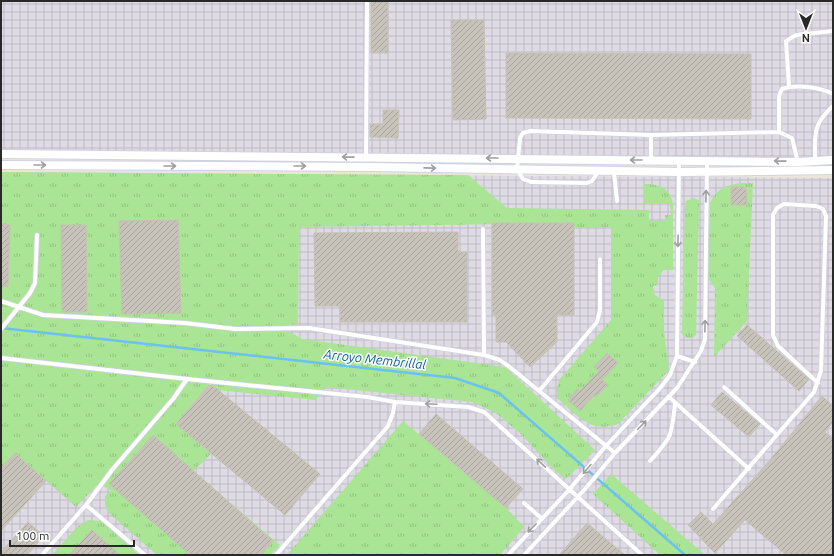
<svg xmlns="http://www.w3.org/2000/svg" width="834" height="556" font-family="Ubuntu,sans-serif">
<defs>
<pattern id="industrial-grid" width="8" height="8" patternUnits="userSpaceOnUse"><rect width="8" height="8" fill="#dedbe4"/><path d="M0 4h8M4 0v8" fill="none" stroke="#bebcc4"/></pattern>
<pattern id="grass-tufts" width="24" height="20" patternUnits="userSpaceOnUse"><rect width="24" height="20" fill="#aae495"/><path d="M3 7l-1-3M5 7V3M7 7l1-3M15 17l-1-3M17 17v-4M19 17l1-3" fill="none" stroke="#92c480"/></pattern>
<pattern id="building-hatch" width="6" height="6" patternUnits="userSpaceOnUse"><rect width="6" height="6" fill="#c7c2ba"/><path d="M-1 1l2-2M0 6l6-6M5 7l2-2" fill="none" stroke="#aba7a0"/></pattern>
</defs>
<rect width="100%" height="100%" fill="#ece6da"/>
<path fill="url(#industrial-grid)" d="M1,1H833V160H651L1,149Z
M1,172L833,178V555H1Z"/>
<path fill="url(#grass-tufts)" d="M1,172L468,175L507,208L649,210V221H665V215H671L670,203H644V184C660,184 670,188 673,204V270H663L658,278V285L653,286L655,295L664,301V332L669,370L618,424C590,434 577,415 557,398V388L559,380L611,320V227L574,228V223L299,227L298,325L290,324L281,331L292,333L302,339L505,367L595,450L566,479L554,470L522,435L496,413L472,402L325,387L316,400L218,390L210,383L176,424L211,454L193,471L280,545L270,555H157L109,513L105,505V496L111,491L99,483L76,507L15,453L1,468Z
M742,183H753L747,321L714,357L715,288L708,278L710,203C718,187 725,186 742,183Z
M693,198L699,200V208L696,335L692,338H687L682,334L685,208L686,201Z
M403,421L506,508L524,527L500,555H287Z
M611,474L705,555H660L593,494Z
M88,520L101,521L139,555H52L77,527Z"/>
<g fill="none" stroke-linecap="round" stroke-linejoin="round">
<path stroke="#6ac2f1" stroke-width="2.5" d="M1,328L455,378L499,393L685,555"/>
</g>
<path fill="url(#building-hatch)" stroke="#c7c2b4" d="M371,1H388V53H371Z
M451,20H484L486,119L453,120Z
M506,53L751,54V119L506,118Z
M383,110H399L398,138L370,137V124H383Z
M731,187H746L747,205H731Z
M178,220L181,313L122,314L119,221Z
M492,223H574V315H557V342L530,367L506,342H496V315H492Z
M1,224L10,225L8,286H1Z
M61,225H86L87,312H62Z
M458,232V252H467V322H340V306H315L314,233Z
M747,325L809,379L799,391L737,336Z
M607,353L618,363L602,380L608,385L596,397L594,395L580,411L568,400L577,389L580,391L599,371L594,367Z
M209,385H212L320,474L285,515L176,424Z
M722,392L760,424L749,437L711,405Z
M822,396L833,406V422L825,432L833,439V555H786L745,520L715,553L688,525L701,512L713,524L770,460Z
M436,414L523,489L506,508L419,434Z
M153,435L273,541L261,555H190L109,484Z
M15,453L46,481L1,531V468Z
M28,522L44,536L27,555H1V552Z
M587,523L625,555H559Z
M92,530L120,555H69Z"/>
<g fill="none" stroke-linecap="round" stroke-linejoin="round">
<g stroke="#d0d2e2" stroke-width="5.5">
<path id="service" d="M789,86L786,41L796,35L833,31
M779,132V96L782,89C796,84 820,87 833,94
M651,135V160
M366,157L367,1
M815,161C815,135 812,125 833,106
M598,172L592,181L587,183L531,182L523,179L517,169L520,138L523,133L530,131L651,135L779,132L792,138L798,163
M614,172L617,201
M483,229L484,355
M1,301L43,315L185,323L235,329L309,328L484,355L500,360L511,368L615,453
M1,329L30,293L35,283L37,235
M677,356L695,362
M1,358L187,379L367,397L395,402L468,407L484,412L642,555
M724,387L777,435
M540,390L597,322L600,310V259
M669,397L749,469
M650,461C672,437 672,435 675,403
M524,503L541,518
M86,505L145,555
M713,509L814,392L821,371L826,216L823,209L816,206L784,204L777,208L773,215V335L778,346L818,383
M42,555L86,505L112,470L173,399L187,379
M276,555L388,426L393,413L395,402
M508,555L569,490L605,447L662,386L670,375L677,356L679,161
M524,555L586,488L615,453L677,388L701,351L705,339L707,161"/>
</g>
<g stroke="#d0d2e2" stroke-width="10">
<path id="minor" d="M1,154L798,162L833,160
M1,165L373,167L679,172L833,170"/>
</g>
<use href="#service" stroke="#fff" stroke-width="4"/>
<use href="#minor" stroke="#fff" stroke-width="8"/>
</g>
<defs><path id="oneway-shaft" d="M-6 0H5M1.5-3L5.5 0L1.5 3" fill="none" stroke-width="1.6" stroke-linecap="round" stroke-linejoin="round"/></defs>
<g stroke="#9f9f9f">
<use href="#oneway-shaft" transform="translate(348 157) rotate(-179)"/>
<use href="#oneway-shaft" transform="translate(492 158) rotate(-180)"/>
<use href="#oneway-shaft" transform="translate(636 160) rotate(-180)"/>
<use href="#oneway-shaft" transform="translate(780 161) rotate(-179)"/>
<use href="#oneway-shaft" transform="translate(40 165)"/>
<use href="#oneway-shaft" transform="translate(170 166)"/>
<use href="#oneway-shaft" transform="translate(300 166)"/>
<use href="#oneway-shaft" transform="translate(430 168) rotate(1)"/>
<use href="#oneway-shaft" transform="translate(706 196) rotate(-89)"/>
<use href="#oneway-shaft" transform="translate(678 241) rotate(91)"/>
<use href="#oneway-shaft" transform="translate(705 326) rotate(-89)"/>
<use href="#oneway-shaft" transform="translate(431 404) rotate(-177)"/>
<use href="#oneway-shaft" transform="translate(642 425) rotate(-46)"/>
<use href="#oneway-shaft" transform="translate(541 463) rotate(-137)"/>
<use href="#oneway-shaft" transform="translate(587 469) rotate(130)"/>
<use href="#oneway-shaft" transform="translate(532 528) rotate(134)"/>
</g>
<g text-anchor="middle" stroke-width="3" stroke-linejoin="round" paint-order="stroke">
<g font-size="13" font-style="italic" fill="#0a5e9c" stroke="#fff">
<text transform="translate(375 359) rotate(6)" y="5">Arroyo Membrillal</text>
</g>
</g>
<rect width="834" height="556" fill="none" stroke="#292929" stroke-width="4"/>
<g transform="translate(806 28) rotate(180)" stroke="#ffffff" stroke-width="3" paint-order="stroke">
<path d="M0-3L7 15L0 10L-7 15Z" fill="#292929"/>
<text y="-6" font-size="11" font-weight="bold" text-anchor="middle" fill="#292929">N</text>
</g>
<path d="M10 540v6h124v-6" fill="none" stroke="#292929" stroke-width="2"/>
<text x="16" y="540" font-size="12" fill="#292929" stroke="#ffffff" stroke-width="3" paint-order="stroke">100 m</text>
</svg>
